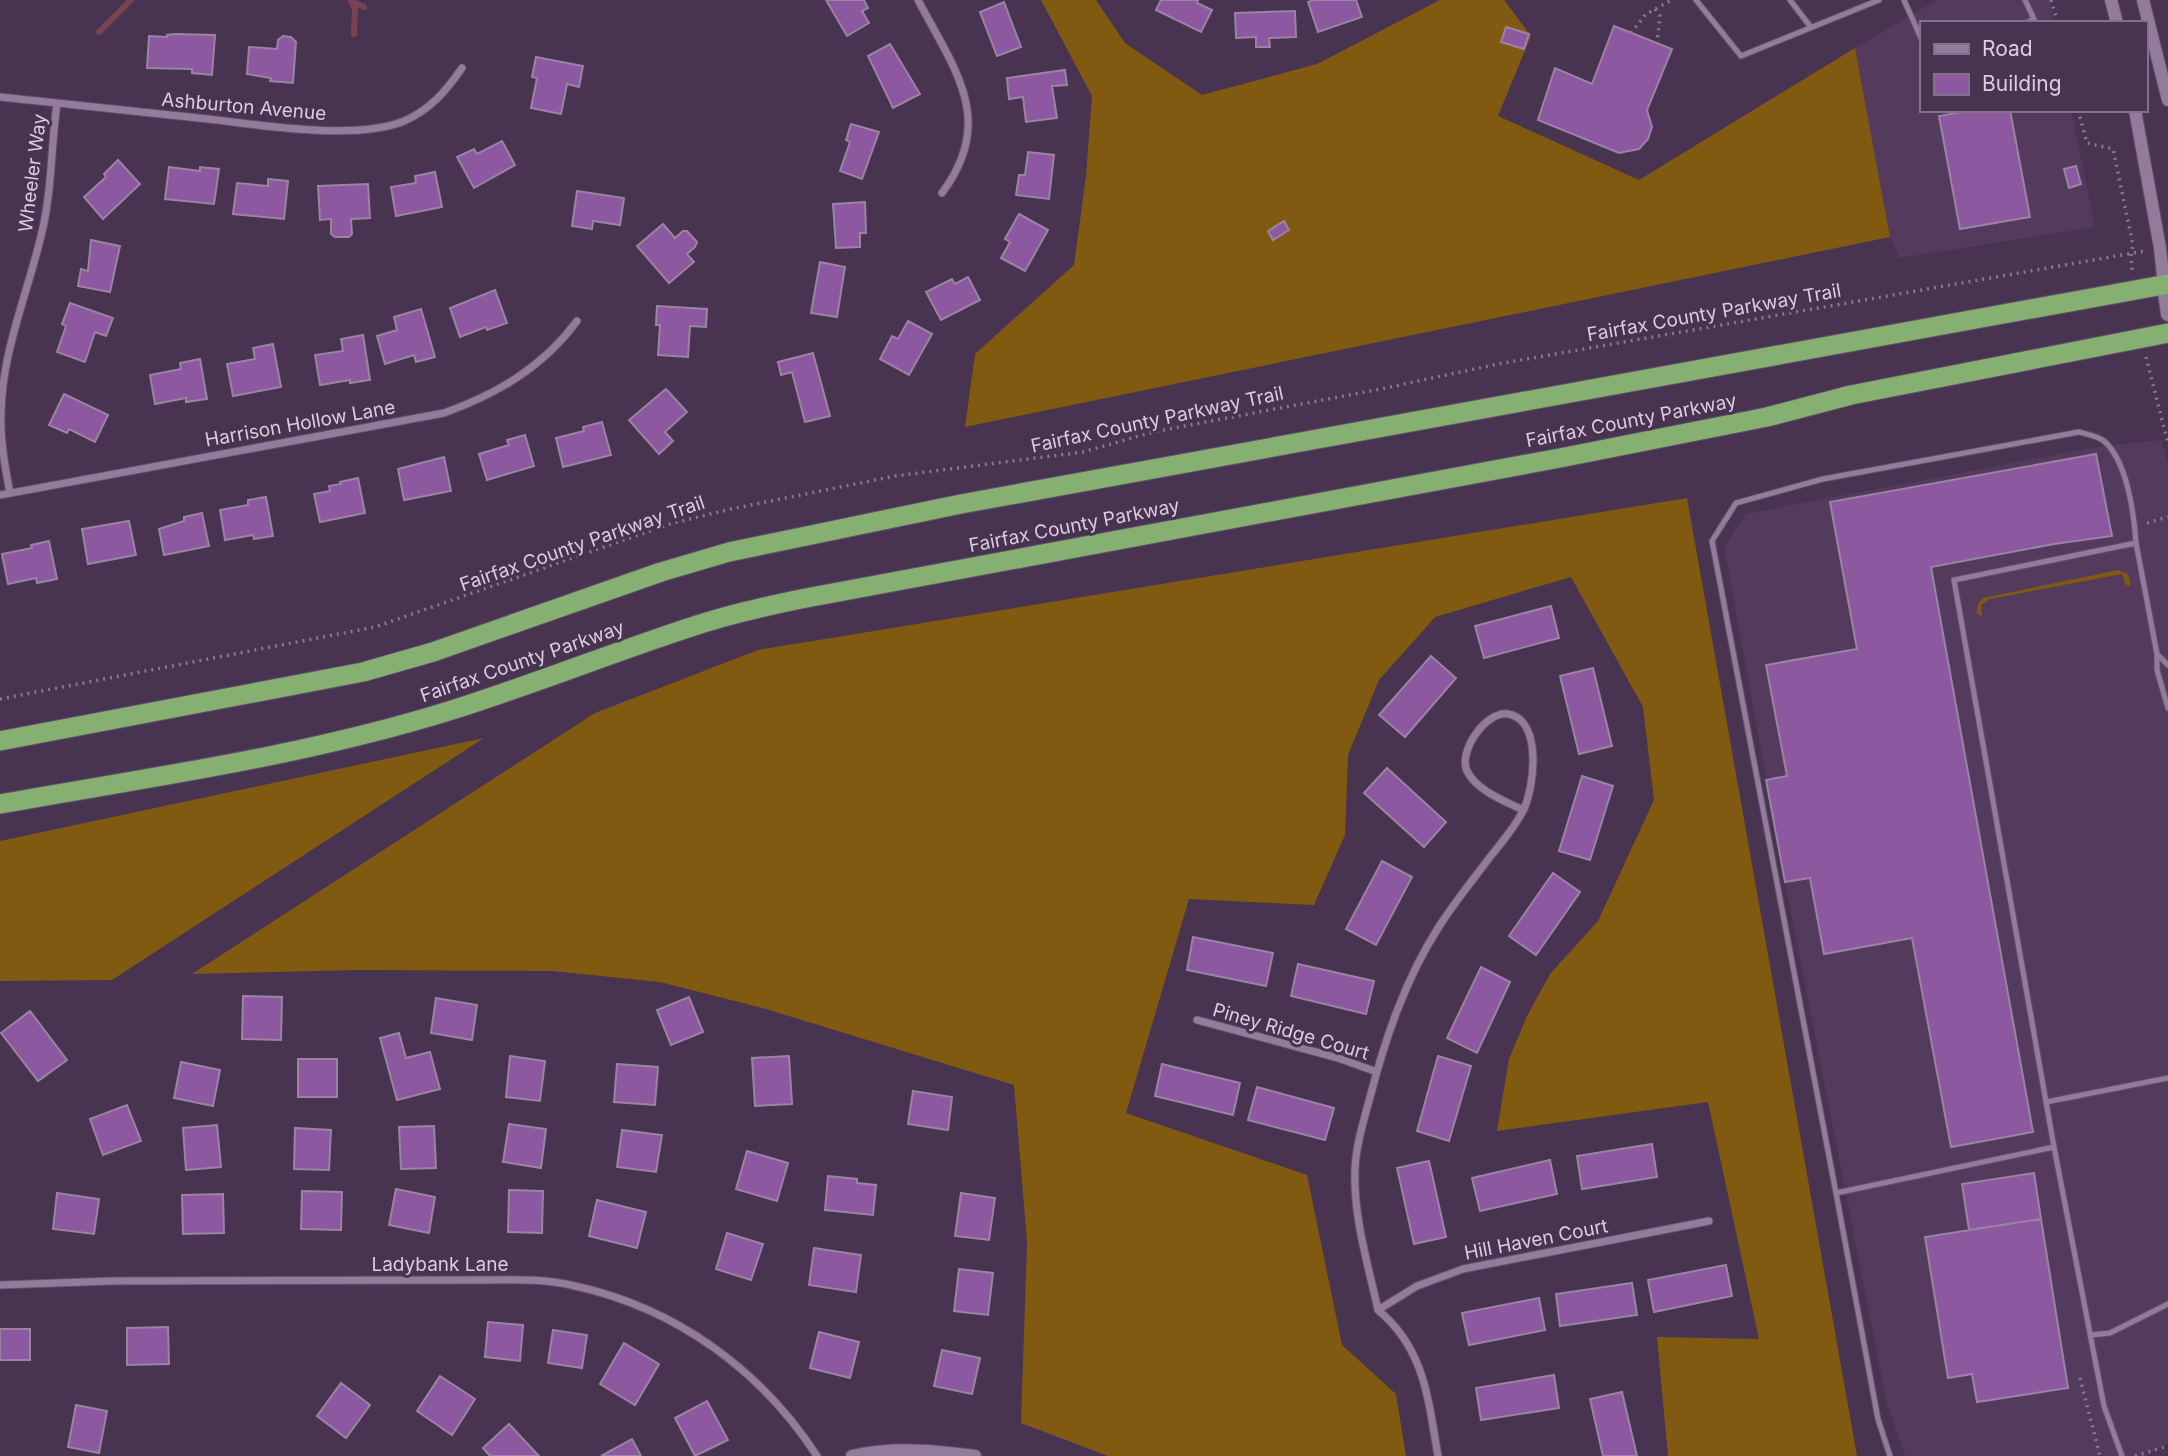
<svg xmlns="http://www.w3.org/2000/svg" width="2168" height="1456" font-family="Inter,sans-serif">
<rect width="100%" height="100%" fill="#483350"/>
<path fill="#543b5e" d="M1937,0H2050L2054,23H1921V110H2071L2095,227L1899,258L1890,237L1855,48Z
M2161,440L2168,463V1444L2146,1456H1905L1887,1404L1785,882L1724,547L1746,514L2096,447Z"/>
<path fill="#805912" d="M2118,570L2128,574L2131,585L2129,586L2125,584L2122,574L1990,599L1981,605L1982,616L1977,614L1978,604L1983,598Z"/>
<path fill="#815a12" d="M1041,0H1096L1125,43L1202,95L1317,64L1440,0H1504L1531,36L1498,116L1639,180L1855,48L1890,237L965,427L975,354L1074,265L1086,176L1092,96Z
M1687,498L1857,1456H1668L1657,1337L1759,1339L1708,1102L1497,1131L1509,1059L1527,1016L1550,974L1598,921L1654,800L1643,707L1571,577L1435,617L1379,680L1348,755L1345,835L1314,905L1189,899L1126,1113L1307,1175L1342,1345L1396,1394L1406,1456H1108L1021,1423L1027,1242L1014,1085L766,1009L660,982L552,971L357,970L192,974L595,713L758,650Z
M484,738L112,980L0,981V841Z"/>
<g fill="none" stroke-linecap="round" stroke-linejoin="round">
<path stroke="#764352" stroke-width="6" d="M351,1L355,8L354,34
M353,2L364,7
M99,32L131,0"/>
</g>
<path fill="#8c589f" stroke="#9b83a4" stroke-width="2" d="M826,0H864L868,8L862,11L869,23L847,36Z
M1161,0H1198L1197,3L1212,10L1201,32L1156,10Z
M1314,0H1356L1362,17L1318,32L1308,2Z
M1004,2L1021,47L997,56L980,12Z
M1295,11L1296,37L1269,38L1270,47H1256V37L1236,38L1235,13Z
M1614,26L1672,49L1647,110L1652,127L1648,139L1639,149L1619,153L1538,120L1555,68L1592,84Z
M1506,27L1529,34L1524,49L1501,42Z
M175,34L215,35L212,75L192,73V69L147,68L149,36L167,37V35Z
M283,36L291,37L296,42L293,83L270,81L271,78L247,74L249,47L277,49L278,40Z
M890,44L920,94L893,108L868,56Z
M536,57L583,66L579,87L567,84L561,114L531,108L537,78L532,77Z
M1065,70L1067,85L1052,86L1057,118L1026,122L1023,97L1009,99L1007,78Z
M1972,110H2010L2030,217L1960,229L1939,116Z
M851,124L879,132L862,179L840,171L850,142L846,140Z
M502,141L515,165L474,188L457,157L474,149L477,154Z
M1028,152L1054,155L1049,199L1016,195L1019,175H1025Z
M118,160L140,184L103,219L84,197L106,177L104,174Z
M2076,166L2081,184L2069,188L2064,169Z
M169,167L200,171V167L219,169L214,204L165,199Z
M435,172L442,207L396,216L391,187L416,183L415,176Z
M268,179L288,181L284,219L233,214L237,183L268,186Z
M368,184L370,218L351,219L352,234L349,237H335L331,234V219L320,220L318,186Z
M577,191L624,198L620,225L593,221L592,229L572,226Z
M865,202L866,233H860V247L836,248L833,204Z
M1019,214L1048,230L1025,271L1001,258L1010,242L1005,239Z
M1284,221L1289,230L1273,240L1268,231Z
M663,224L675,238L683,231H687L697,242L695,247L687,254L694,262L669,283L637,246Z
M91,240L120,246L110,292L78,286L81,269L88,271Z
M820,262L845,267L837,317L811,313Z
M968,277L980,300L941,320L926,292L952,279L955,284Z
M495,290L507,323L487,330L486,327L460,337L450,308Z
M70,303L113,318L106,336L95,332L85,362L57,352L66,326L62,324Z
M657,306L707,309L706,327L690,326L688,357L658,355L660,325H656Z
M421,309L435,357L416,362L414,355L385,364L377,336L397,330L394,317Z
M908,321L932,334L909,375L880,359L892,336L898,339Z
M363,335L370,380L350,383V380L320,385L315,355L343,351L341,339Z
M273,344L281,387L233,396L227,364L255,359L253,348Z
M813,353L830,416L805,422L792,372L781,375L778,362Z
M200,359L207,399L186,402V398L155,404L150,375L181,369L180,363Z
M666,389L687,412L665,432L673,441L659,454L629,420Z
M64,394L108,415L95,442L69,429L67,433L49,425Z
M602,422L611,455L563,467L556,438L584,431L583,427Z
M525,435L534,466L487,480L479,454L509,445L507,440Z
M2096,454L2112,536L2054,544L1931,567L2033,1132L1951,1147L1912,938L1824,954L1810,878L1785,882L1766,780L1787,776L1766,665L1857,649L1830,502Z
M444,457L451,491L404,500L398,469Z
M358,478L365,513L320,522L314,494L330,491L329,486L341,484L340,482Z
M266,497L273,536L254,539L253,535L225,540L220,510L248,505V500Z
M202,513L209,546L164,555L159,529L184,521V517Z
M129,521L136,555L88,564L82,529Z
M49,541L57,579L37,583L36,578L8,584L2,554L32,548L31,545Z
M1551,606L1559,638L1484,658L1475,626Z
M1431,656L1456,678L1405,737L1379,715Z
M1593,668L1612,746L1579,754L1560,676Z
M1387,768L1446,822L1424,847L1364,793Z
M1582,776L1613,786L1590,860L1559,851Z
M1382,861L1412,877L1376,945L1346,929Z
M1553,873L1580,892L1536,955L1509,936Z
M1193,937L1273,953L1266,986L1187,970Z
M1298,964L1374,981L1366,1014L1291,996Z
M1481,967L1510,982L1477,1053L1447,1038Z
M243,996L282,997L281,1040L242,1039Z
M689,997L703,1032L671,1045L657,1010Z
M436,998L477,1005L472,1040L431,1033Z
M30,1011L67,1060L38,1081L1,1033Z
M399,1033L406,1058L430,1052L440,1089L397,1100L380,1038Z
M510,1056L545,1061L540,1101L506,1097Z
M789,1056L792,1104L755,1106L752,1058Z
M1438,1056L1471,1066L1449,1141L1417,1131Z
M298,1059H337V1097H298Z
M181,1062L220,1070L213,1106L174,1098Z
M617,1064L658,1067L655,1105L614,1102Z
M1162,1064L1240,1083L1233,1115L1155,1096Z
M1257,1087L1334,1108L1325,1140L1248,1120Z
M913,1091L952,1097L948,1130L908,1124Z
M127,1105L141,1141L103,1155L90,1119Z
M509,1124L546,1129L541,1168L503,1162Z
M217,1125L221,1167L186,1170L183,1128Z
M434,1126L436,1168L401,1169L399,1127Z
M295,1128L331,1130L329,1170L294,1169Z
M622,1130L662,1135L656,1172L617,1167Z
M1652,1144L1657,1177L1582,1189L1577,1156Z
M747,1151L788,1163L777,1201L736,1189Z
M1550,1160L1557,1194L1480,1211L1472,1178Z
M1429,1161L1446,1237L1414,1244L1397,1168Z
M2034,1173L2041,1219L1969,1230L1962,1184Z
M828,1176L857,1179V1183L876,1185L873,1215L825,1210Z
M396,1189L435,1197L429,1233L389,1225Z
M509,1190L543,1191L542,1233L508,1232Z
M302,1191L342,1192L341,1230L301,1229Z
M57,1193L99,1199L94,1234L53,1229Z
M961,1193L995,1198L989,1240L955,1236Z
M223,1194L224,1233L183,1234L182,1195Z
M597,1200L646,1212L637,1248L589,1236Z
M2041,1219L2068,1388L1977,1402L1972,1374L1948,1378L1925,1237Z
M727,1233L763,1244L751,1280L716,1269Z
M814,1248L861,1255L856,1292L809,1285Z
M1726,1265L1732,1296L1654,1312L1648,1280Z
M959,1269L993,1273L988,1315L954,1311Z
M1632,1283L1637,1315L1560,1326L1556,1294Z
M1539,1298L1545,1330L1469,1345L1462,1313Z
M488,1322L523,1325L520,1361L485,1357Z
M168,1327L169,1364L127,1365V1328Z
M0,1329H30V1360H0Z
M553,1330L587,1335L582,1368L548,1363Z
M819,1332L859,1342L850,1378L810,1368Z
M624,1343L659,1364L635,1405L600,1384Z
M942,1350L980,1358L972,1394L934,1386Z
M1554,1375L1559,1408L1481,1420L1476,1388Z
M440,1376L475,1399L452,1435L417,1411Z
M341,1383L370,1405L346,1438L317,1416Z
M1622,1392L1637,1456H1603L1590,1399Z
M707,1401L728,1440L695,1456L675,1418Z
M76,1405L107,1411L99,1453L68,1447Z
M509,1424L539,1456H490L483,1448Z
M632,1439L641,1456H601Z"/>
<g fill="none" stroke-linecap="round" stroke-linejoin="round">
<g stroke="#625068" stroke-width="7">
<path id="service" d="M1696,0L1741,56L1879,0
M1790,0L1810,26
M1904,0L1921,38
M2025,0L2034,19L2026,23
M2157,654L2168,665
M2046,1102L2168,1078
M1836,1193L1712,541L1736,503L1823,479L2079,432C2086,434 2098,436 2104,441C2127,461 2134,513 2136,543
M2091,1335L2110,1333L2168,1304
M1890,1456L1878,1419L1836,1193L2054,1147
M2122,1456L2104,1406L2054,1147L1954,580L2136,543L2157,654V670L2168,708"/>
</g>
<g stroke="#625068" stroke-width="9">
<path id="minor" d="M918,0C954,69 997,120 942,193
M0,97C69,104 138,111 208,119C260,125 356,141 404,121C430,110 446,91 462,68
M10,493C5,467 0,440 1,413C2,352 27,295 41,236C52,193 51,146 57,103
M0,495L444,413C497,394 543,367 577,321
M1197,1020L1338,1058L1377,1072
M0,1285L112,1281L474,1280C508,1280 542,1278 575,1286C676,1308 761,1370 817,1456
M1378,1310L1417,1286L1463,1269L1709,1221
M1438,1456C1428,1399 1425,1349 1378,1310C1368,1264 1353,1216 1355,1169C1356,1146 1363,1123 1369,1101C1385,1039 1405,979 1440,925C1455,902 1471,882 1487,861C1500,844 1515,828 1524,809C1534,787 1543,720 1508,714C1485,711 1458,752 1467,771C1477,791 1505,801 1523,810"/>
</g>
<g stroke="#625068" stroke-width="14">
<path id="tertiary" d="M2111,0L2117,23
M2143,0L2168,100
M2135,110L2160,248L2164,285
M852,1456C892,1447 934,1450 975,1456"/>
</g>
<g stroke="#625068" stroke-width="16">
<path id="secondary" d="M2164,285L2168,314"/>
</g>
<g stroke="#625068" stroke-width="21">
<path id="trunk" d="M0,741L363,672L433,652L661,572L729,552L961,504L2168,284
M0,804C151,777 305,756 452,710C531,685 609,654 688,628C726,615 766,606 806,598L1565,457L1767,417L1851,395L2168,333"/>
</g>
<path stroke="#897890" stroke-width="3.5" stroke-dasharray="2 5" stroke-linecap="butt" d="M2051,0L2058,23
M1655,9L1660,16L1657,43
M1631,33L1646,14L1672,0
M2078,110L2087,143L2113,149L2133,245L2131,253L2132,273
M2146,357L2168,443
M2147,523L2168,517
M0,699L375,627L670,524L731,509L895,476L1083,452L1153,432L1381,389L1498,364L2145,251
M2080,1378L2100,1456
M2135,1456L2168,1446"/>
<use href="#service" stroke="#937b9c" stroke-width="5"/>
<use href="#minor" stroke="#937b9c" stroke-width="7"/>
<use href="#tertiary" stroke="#937b9c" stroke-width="12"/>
<use href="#secondary" stroke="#937b9c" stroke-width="14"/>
<use href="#trunk" stroke="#86b072" stroke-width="19"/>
</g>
<g text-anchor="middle" stroke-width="6" stroke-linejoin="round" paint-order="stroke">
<g font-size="19" fill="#dacddf" stroke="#483350">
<text transform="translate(244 106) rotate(5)" y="7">Ashburton Avenue</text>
<text transform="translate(32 173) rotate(-83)" y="7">Wheeler Way</text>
<text transform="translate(1714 312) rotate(-10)" y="7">Fairfax County Parkway Trail</text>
<text transform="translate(1157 419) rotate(-12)" y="7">Fairfax County Parkway Trail</text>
<text transform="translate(1631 420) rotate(-11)" y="7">Fairfax County Parkway</text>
<text transform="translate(300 423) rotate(-10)" y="7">Harrison Hollow Lane</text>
<text transform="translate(1074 525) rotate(-11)" y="7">Fairfax County Parkway</text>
<text transform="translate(582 543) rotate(-19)" y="7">Fairfax County Parkway Trail</text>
<text transform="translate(522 661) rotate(-19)" y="7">Fairfax County Parkway</text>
<text transform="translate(1291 1031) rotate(16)" y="7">Piney Ridge Court</text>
<text transform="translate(1536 1239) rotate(-11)" y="7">Hill Haven Court</text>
<text x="440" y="1271">Ladybank Lane</text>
</g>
</g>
<rect x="1920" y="21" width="228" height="91" fill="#483350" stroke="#827189" stroke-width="2"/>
<rect x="1934" y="44" width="35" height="10" fill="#937b9c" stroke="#827189" stroke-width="2"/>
<text x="1982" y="56" font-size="21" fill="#dacddf">Road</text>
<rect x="1934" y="74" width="35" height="21" fill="#8c589f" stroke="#827189" stroke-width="2"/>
<text x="1982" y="91" font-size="21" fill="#dacddf">Building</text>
</svg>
